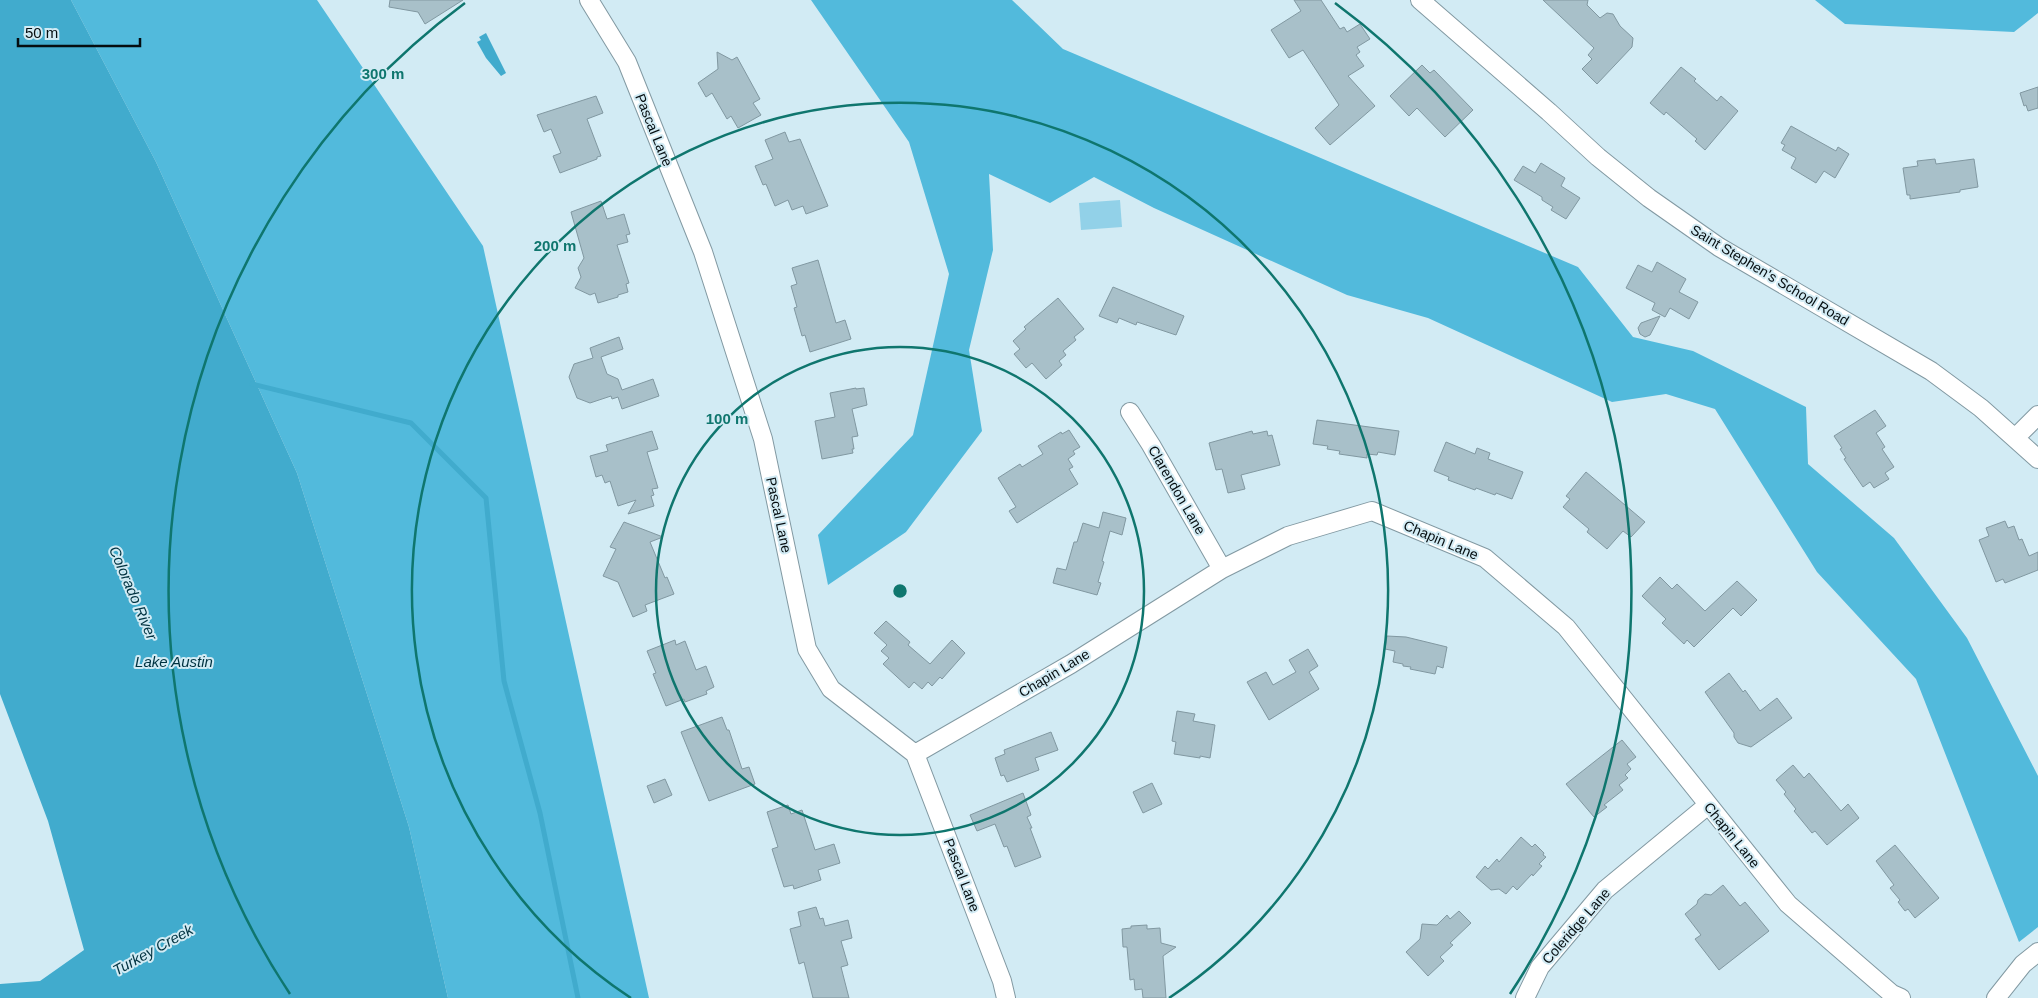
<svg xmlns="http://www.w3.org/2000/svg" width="2038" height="998" font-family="Helvetica,sans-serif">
<rect width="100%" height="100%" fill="#d2ebf4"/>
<path fill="#92d1e8" d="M1120,200L1122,227L1081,230L1079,203Z"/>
<path fill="#52badc" d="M71,0H317L483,246L649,998H448L409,827L297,473L156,162Z
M811,0H1012L1063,49L1578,267L1633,337L1693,351L1806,407L1808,464L1894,538L1967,638L2038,776V927L2019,942L1916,679L1817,572L1715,409L1666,394L1612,402L1428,318L1347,295L1154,208L1094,177L1050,203L989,174L993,250L969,350L982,431L906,532L828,585L818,535L913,435L949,274L909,142Z
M1815,0H2038V13L2014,32L1845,24Z"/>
<path fill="#41abcd" d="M0,0H71L156,162L297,473L409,827L448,998H0V984L40,981L84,950L48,821L0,694Z
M486,33L506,73L501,76L486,58L477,42L481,40L479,37Z"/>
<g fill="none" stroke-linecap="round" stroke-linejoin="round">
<path stroke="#41abcd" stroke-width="5" d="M252,384L411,423L486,498L504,681L540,813L578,998"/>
</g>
<path fill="#a8c0c9" stroke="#8198a1" d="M390,0H463L425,24L418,12L389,7Z
M1294,0H1321L1340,29L1344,27L1347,32L1360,24L1370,39L1357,47L1360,52L1356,55L1364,66L1348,76L1375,106L1330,145L1315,128L1339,105L1303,50L1289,58L1271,30L1301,11Z
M1543,0H1588L1587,5L1600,18L1607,13L1613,14L1620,26L1633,38L1632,47L1597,84L1582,69L1592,59L1588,55L1594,48Z
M717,52L732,60L737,57L760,99L753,103L761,115L738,128L731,116L727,119L712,93L706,97L698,83L718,69Z
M1422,65L1430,73L1434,70L1473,110L1445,137L1417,108L1409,116L1390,96Z
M1681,67L1696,79L1694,81L1717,101L1721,96L1738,111L1705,150L1695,141L1697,139L1666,112L1664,115L1650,103Z
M2038,87V108L2028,111L2026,105L2024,106L2020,93Z
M596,96L603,113L587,119L601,156L597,157V159L560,173L553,156L561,153L551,129L544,132L537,115Z
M1791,126L1836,151L1838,147L1849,154L1835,178L1824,171L1816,183L1791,168L1796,158L1782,150L1785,145L1781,143Z
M785,132L789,142L800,139L828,206L806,214L803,206L792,210L788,200L775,206L766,184L763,185L755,166L773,159L765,140Z
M1935,159L1936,164L1974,159L1978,187L1960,190V192L1910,199V195H1907L1903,168L1918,166L1917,161Z
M1541,163L1565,178L1561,186L1580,198L1566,219L1551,210L1553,207L1542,200V197L1514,180L1523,166L1535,173Z
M601,201L607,219L624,214L630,234L626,235L628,242L617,245L629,283L626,284L628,292L618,295V297L598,303L595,293L590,295L575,288L581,277L578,268L584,258L571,212Z
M818,260L836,323L845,320L851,339L810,352L805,335L802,336L794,308L797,307L791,286L797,284L792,268Z
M1657,262L1686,279L1679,292L1698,302L1689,319L1670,308L1665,317L1652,310L1655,303L1626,288L1638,265L1652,272Z
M1113,287L1184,316L1176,335L1137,322L1136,325L1119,318L1117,323L1099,316Z
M1058,298L1084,329L1074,337L1076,340L1063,351L1066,355L1059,361L1062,365L1046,379L1032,363L1026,368L1014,354L1020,349L1013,341L1026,329L1024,327Z
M1660,316L1650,335L1645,337L1640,334L1638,328L1641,323Z
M619,337L623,349L601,357L607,374L618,379L622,390L653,379L659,396L622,409L618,397L612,399L611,396L590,403L577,398L569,377L574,364L593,358L590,348Z
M856,388V389L864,388L867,405L852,409L858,436L852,437L854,449H852L853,453L822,459L815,421L835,417L830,393Z
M1875,410L1886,426L1876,433L1885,447L1882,449L1894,467L1885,473L1889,479L1874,488L1870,482L1863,487L1844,459L1846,458L1840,449L1842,448L1834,436Z
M1317,420L1399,431L1395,455L1378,452L1377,455L1367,454V458L1339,454L1340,451L1327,449L1328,446L1313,444Z
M1069,430L1080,447L1073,451L1075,454L1068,459L1073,467L1069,469L1078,484L1017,523L1009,511L1016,507L998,478L1020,464L1022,467L1043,454L1038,446L1061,432L1062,434Z
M652,431L658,449L647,452L658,488L652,489L654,495L651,496L654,506L628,514L636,500L618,506L610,481L605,483L602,475L596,477L590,456L608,451L606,445Z
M1252,431L1253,434L1267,431L1268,436L1272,435L1280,465L1241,475L1245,489L1228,493L1222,469L1216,470L1209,443Z
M1446,442L1475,454L1477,448L1490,453L1488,459L1523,472L1512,499L1496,493L1495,495L1476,488L1475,490L1448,480L1449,477L1434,471Z
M1586,472L1645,522L1631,537L1623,531L1607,549L1587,532L1589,529L1563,507L1570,499L1566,496Z
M1103,512L1126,518L1122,535L1110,531L1102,561L1104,562L1098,582L1101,583L1097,595L1053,583L1057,568L1066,570L1074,542H1077L1083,523L1099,528Z
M2005,521L2008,528L2014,526L2019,540L2022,539L2029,556L2038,552V570L2005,583L2003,579L1996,582L1979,540L1989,536L1986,528Z
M624,522L663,537L650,542L665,578L667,577L674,594L645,605L647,611L633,617L618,582L603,576L616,549L610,547Z
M1660,577L1672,589L1677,584L1705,611L1737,581L1757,600L1741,616L1733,608L1694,647L1687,640L1684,644L1662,623L1666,619L1642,596Z
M886,621L910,642L908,645L930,664L952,640L965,653L942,679L940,677L932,686L928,682L922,689L914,682L909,688L883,664L889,658L881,651L887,645L874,633Z
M1387,636L1406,637L1447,647L1443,668L1437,666L1435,674L1410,669L1411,667L1403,666V664L1393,662L1395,651L1385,649Z
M675,640L676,645L685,641L696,670L706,666L714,687L706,691L707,694L685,702L684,699L666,706L653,674L656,673L647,651Z
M1308,649L1318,666L1309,672L1319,689L1269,720L1247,682L1266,672L1273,685L1296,672L1289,660Z
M1729,673L1743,692L1745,690L1760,711L1777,698L1792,718L1751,747L1738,743L1734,737V733L1705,692Z
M1177,711L1195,714L1193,721L1215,725L1210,758L1200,756V758L1174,754L1176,742L1172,741Z
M722,717L727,730H729L742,769L749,767L755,784L709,801L681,732Z
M1051,732L1058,750L1035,758L1039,770L1007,782L1004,775L1001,776L995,758L1005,754L1004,750Z
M1622,740L1636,757L1627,764L1631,769L1625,775L1628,778L1619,785L1623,790L1604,805L1607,807L1594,817L1566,784Z
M1793,765L1804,778L1809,773L1841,811L1848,804L1859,818L1827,845L1815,831L1812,833L1794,811L1796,809L1784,794L1786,792L1776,780Z
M665,779L672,795L654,803L647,786Z
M1152,783L1162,804L1143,813L1133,792Z
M1023,793L1031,815L1027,817L1032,828H1030L1041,857L1015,867L1007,846L1004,847L995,824L977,831L970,815Z
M788,805L791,814L802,810L815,850L834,844L840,863L818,870L821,880L794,889L793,885L784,887L772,849L778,847L767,812Z
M1521,837L1532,847L1535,844L1544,853L1543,855L1546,857L1539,864L1542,866L1533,876L1532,874L1517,890L1513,886L1506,894L1499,889L1491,890L1476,877L1485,866L1488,869L1497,859L1499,862Z
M1895,845L1939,898L1915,918L1908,909L1905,911L1898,902L1900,900L1890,888L1894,885L1876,861Z
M1723,885L1740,906L1745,902L1769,931L1719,970L1695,939L1701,935L1685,914L1697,904L1698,900L1705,894L1711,895Z
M816,907L820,919L823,918L825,926L848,920L852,938L841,941L848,965L841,967L849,998H813L804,962L799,964L790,929L801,926L798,912Z
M1459,911L1471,923L1450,943L1453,945L1440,957L1444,961L1428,976L1406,952L1420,939L1422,924L1437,925L1447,915L1450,919Z
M1147,925V929L1160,928L1161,943L1176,947L1163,956L1166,998H1143L1142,989L1135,990L1134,979L1130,980L1127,947H1123L1122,929L1131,928V926Z"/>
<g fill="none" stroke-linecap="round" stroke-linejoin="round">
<g stroke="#8299a2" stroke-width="20">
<path id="street" d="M589,0L627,62L703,252L763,439L807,649L831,689L915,754L1002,981L1006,998
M1420,0L1549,112L1598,157L1649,198L1719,247L1931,371L1981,408L2038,459
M1130,412L1151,445L1222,569
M2015,438L2038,415
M915,754L1071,664L1222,569L1288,536L1372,511L1485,558L1566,627L1788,904L1892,994L1901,998
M1525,998L1540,967L1605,890L1708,805
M1996,998L2023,964L2038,952"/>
</g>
<use href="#street" stroke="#fff" stroke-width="18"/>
</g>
<g fill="none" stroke="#0f766e" stroke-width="2.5">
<circle cx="900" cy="591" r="244"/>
<path d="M631 998A488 488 0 1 1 1169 998"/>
<path d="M290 994A731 731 0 0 1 465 3M1335 3A731 731 0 0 1 1510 994"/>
</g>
<g text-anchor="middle" stroke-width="4" stroke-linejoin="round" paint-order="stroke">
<g font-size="14" fill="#050d10" stroke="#d2ebf4">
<text transform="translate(654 130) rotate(68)" y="5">Pascal Lane</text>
<text transform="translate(1770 275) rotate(31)" y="5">Saint Stephen's School Road</text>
<text transform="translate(1177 490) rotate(60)" y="5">Clarendon Lane</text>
<text transform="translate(779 515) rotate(78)" y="5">Pascal Lane</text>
<text transform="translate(1441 540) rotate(23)" y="5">Chapin Lane</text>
<text transform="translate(1054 673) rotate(-31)" y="5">Chapin Lane</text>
<text transform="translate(1732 835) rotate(51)" y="5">Chapin Lane</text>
<text transform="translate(962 875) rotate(69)" y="5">Pascal Lane</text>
<text transform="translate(1576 926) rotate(-49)" y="5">Coleridge Lane</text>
</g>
<g font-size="15" font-style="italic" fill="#003240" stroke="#d2ebf4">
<text transform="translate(133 593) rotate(67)" y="5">Colorado River</text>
<text x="174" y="667">Lake Austin</text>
<text transform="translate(153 950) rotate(-29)" y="5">Turkey Creek</text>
</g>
</g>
<circle cx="900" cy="591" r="8" fill="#0f766e" stroke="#d2ebf4" stroke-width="2.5"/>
<g font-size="15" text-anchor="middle" font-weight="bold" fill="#0f766e" stroke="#d2ebf4" stroke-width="4" stroke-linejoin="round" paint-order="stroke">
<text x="383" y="79">300 m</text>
<text x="555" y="251">200 m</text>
<text x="727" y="424">100 m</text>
</g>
<path d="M18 38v8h122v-8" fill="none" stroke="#050d10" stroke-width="2.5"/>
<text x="25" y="38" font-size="15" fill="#050d10" stroke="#d2ebf4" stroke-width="4" paint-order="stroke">50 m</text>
</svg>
